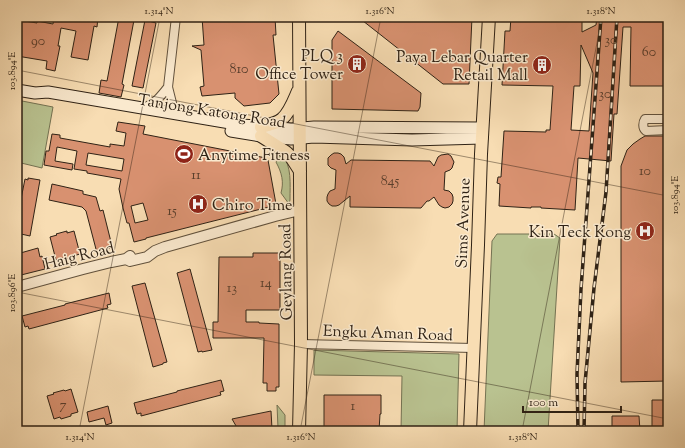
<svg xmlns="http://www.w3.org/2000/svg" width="685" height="448" font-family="'Sorts Mill Goudy',serif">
<rect width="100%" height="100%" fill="#f8ddb3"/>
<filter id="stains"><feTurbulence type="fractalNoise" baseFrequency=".005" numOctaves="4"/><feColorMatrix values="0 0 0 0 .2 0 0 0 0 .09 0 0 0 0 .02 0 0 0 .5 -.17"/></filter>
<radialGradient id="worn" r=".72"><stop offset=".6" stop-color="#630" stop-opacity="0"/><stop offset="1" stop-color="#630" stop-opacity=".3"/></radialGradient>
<path fill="#b9c290" stroke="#747252" d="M17,100L53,107L42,168L17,162Z
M282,154C292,167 290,183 290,200L289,204L281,193C284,182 282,173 276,162L279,158L278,156Z
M497,234H554L560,238L548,431H484L492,241Z
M314,350L459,354L457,431H401L402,376L314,375Z
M277,405L285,415V431H271L278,428Z"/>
<path fill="#d89170" stroke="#2f2215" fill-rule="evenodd" d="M54,17H98L97,27L94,26L88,60L71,57L76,31L61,28L58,46H60L55,71L46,69L47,61L17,56V28L19,20L37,23V21L53,24Z
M119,17L134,20L122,84L124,85L121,97L99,93L101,80L107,81Z
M202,17H275L276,35H273L279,94L270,103L244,106L235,98V93L202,96L200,87L204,86L201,50L192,46L204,45Z
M358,17H472L469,84H443Z
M511,17H582V32L596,25L597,17H668V86H630L631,27H623L617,114H614L611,161L578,158L575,210L541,208V207H531V208L499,206L500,184L497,183L498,177H501L504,131L546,132V130H550L553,86L502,85L505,31H510ZM581,45L593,73L589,131L571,130L574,86H580Z
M145,20L156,23L143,88L132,86Z
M338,31L421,93L420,107L418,111L332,109V40Z
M118,122L145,126L143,134L266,158L268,160L276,204L273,206L146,238V239L134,242L129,223H127L123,208L119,189L121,179L87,173V171L74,169L77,151L57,147L55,161L73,164L72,170L44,165L46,151H49L52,134L60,135V138L110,147V144L124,146L126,133L116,131ZM88,153L124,159L122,171L86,165ZM143,203L148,220L135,223L131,206Z
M645,136H668V381L621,382V166L627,150L633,144L640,139Z
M334,153H338L341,154L344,157L346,164L351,160L430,161L434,166L438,157L441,155L448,154L451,156L454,162L452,168L450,170L445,172L444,190L449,191L452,194L453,197V201L452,204L449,207L445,208L442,207L439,205L434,197L429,201H427L421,208L350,207V196L339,205L336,206H332L329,204L327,201V197L328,194L330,191L335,189L336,170L331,168L328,165V158L331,155Z
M28,178L40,180L30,236L21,234V233L17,232L18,230H17V218L22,194L25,179L28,180Z
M52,184L83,191V194L96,197L100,211L103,210L112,246L109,247L110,248L107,249V250L97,253L86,211L82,207L49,200Z
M67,231V233L74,231L80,254L73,256L74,258L63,260V258L56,260L50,237L57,235L56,234Z
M38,248L40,257L42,256L45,269L17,276V254Z
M253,253H280V310H246V322H259V323L279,324V387H276V391H267V383H263L264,338H213V322H218L219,257H253Z
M190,269L212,350L202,352V351L198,352L177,273Z
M145,283L167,362L163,363V364L153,367L132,286Z
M109,293L111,304L107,305L108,308L29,329L28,326L25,327L22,316L65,305V304Z
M221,380L224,391L220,392L221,395L141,416V413L137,414L134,403L177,392V391Z
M71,389L78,412L71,414V416L61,419L60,417L54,419L47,396L54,394L53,393L64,390L65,391Z
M324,395H381V414H380L379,431H324Z
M652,400H668V431H652Z
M108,406L112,423L106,425L104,418L89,422L87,412Z
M271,411L272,429L268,431H239L232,419Z
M612,416H639L640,431H612Z"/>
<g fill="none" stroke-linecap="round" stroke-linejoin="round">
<g stroke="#61513c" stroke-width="10">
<path id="minor" d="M176,17L168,87L173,107L177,112L182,114
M143,108C155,104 161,96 168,87
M668,119H645C643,122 642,128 646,131L668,130
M301,344L473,348"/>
</g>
<g stroke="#61513c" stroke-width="12">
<path id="tertiary" d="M126,259L130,261L147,257L155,251L165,247L275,216L300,210
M17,287L83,269L111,262L126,259L130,256"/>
</g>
<g stroke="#2f2215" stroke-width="13">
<path id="secondary" d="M17,90L35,93L48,92L242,125L291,129L314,127L482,128
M231,131L261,136L291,139L314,137L412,140L482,138"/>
</g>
<g stroke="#2f2215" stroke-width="14">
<path id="primary" d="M299,17L301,344L299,431
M261,127C268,125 276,124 282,119C290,112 294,100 298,91
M261,136L286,152L291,157L300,171
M470,431L478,245L481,154L489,17"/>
</g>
<use href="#minor" stroke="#fae9ce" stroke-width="8"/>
<use href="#tertiary" stroke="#fae9ce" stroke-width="10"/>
<use href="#secondary" stroke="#fae9ce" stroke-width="11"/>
<use href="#primary" stroke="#f8ddb3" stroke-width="12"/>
<g stroke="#2f2215" stroke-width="3.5">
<path id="rail" d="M578,431L577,374L581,289L601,17
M584,431L585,383L594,288L606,192L617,17"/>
</g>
<use href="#rail" stroke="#fae9ce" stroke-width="2" stroke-dasharray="6" stroke-linecap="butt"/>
</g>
<path fill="none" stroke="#2f2215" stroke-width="1" stroke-opacity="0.45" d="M17,70L668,196M17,292L668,419M79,431L160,17M300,431L381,17M522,431L602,17"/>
<defs>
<g id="building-disc" transform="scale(1)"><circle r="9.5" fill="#8f2418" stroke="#fae9ce"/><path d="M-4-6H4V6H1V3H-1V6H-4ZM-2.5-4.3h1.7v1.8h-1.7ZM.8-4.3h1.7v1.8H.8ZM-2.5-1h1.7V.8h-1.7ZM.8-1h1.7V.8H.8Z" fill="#fff"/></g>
<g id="stadium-disc" transform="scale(1)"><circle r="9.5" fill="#8f2418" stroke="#fae9ce"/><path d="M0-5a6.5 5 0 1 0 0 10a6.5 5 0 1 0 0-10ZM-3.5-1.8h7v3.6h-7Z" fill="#fff"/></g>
<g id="hospital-disc" transform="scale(1)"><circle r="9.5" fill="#8f2418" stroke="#fae9ce"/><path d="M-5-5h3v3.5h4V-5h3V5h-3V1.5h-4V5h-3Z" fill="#fff"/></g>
</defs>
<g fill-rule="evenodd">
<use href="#building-disc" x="357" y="64"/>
<use href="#building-disc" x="542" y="65"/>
<use href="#stadium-disc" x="184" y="154"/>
<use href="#hospital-disc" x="198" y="204"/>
<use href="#hospital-disc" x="645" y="231"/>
</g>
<g text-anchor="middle" stroke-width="3" stroke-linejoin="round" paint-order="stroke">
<g font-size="14" fill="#593e2c">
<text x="611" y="44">30</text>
<text x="38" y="45">90</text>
<text x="649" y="56">60</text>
<text x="239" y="73">810</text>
<text x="605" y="98">30</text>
<text x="645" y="175">10</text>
<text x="196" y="179">11</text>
<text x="390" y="185">845</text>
<text x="172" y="215">15</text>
<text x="266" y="287">14</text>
<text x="232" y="292">13</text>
<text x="63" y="409">7</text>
<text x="353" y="410">1</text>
</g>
<g font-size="16" fill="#2f2215" stroke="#fae9ce" text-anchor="end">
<text x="343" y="61">PLQ 3<tspan x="343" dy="18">Office Tower</tspan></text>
<text x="528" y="62">Paya Lebar Quarter<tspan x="528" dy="18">Retail Mall</tspan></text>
<text x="198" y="160" text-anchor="start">Anytime Fitness</text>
<text x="212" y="210" text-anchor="start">Chiro Time</text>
<text x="631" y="237">Kin Teck Kong</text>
</g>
<g font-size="16" fill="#2f2215" stroke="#fae9ce">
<text transform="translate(212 110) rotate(9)" y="6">Tanjong Katong Road</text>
<text transform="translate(462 223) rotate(-88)" y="6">Sims Avenue</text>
<text transform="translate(79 255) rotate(-14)" y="6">Haig Road</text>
<text transform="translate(285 272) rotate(-91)" y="6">Geylang Road</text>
<text transform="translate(388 332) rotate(2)" y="6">Engku Aman Road</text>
</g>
</g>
<rect width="685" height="448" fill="none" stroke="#f8ddb3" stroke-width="44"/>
<path d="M523 406v6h98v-6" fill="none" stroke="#2f2215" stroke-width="2"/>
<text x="529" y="406" font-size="12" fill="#2f2215" stroke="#fae9ce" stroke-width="3" paint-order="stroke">100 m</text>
<rect x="22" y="22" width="641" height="404" fill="none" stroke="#2f2215" stroke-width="1.5"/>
<g font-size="10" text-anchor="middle" fill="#2f2215">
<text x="159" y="14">1.314°N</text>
<text x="380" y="14">1.316°N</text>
<text x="601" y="14">1.318°N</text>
<text transform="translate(11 71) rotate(-90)" y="4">103.894°E</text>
<text transform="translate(674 195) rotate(-90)" y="4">103.894°E</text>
<text transform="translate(11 293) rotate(-90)" y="4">103.896°E</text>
<text x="80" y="440">1.314°N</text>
<text x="301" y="440">1.316°N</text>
<text x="523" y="440">1.318°N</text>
</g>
<rect width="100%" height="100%" filter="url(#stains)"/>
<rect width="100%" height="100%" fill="url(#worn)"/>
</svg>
